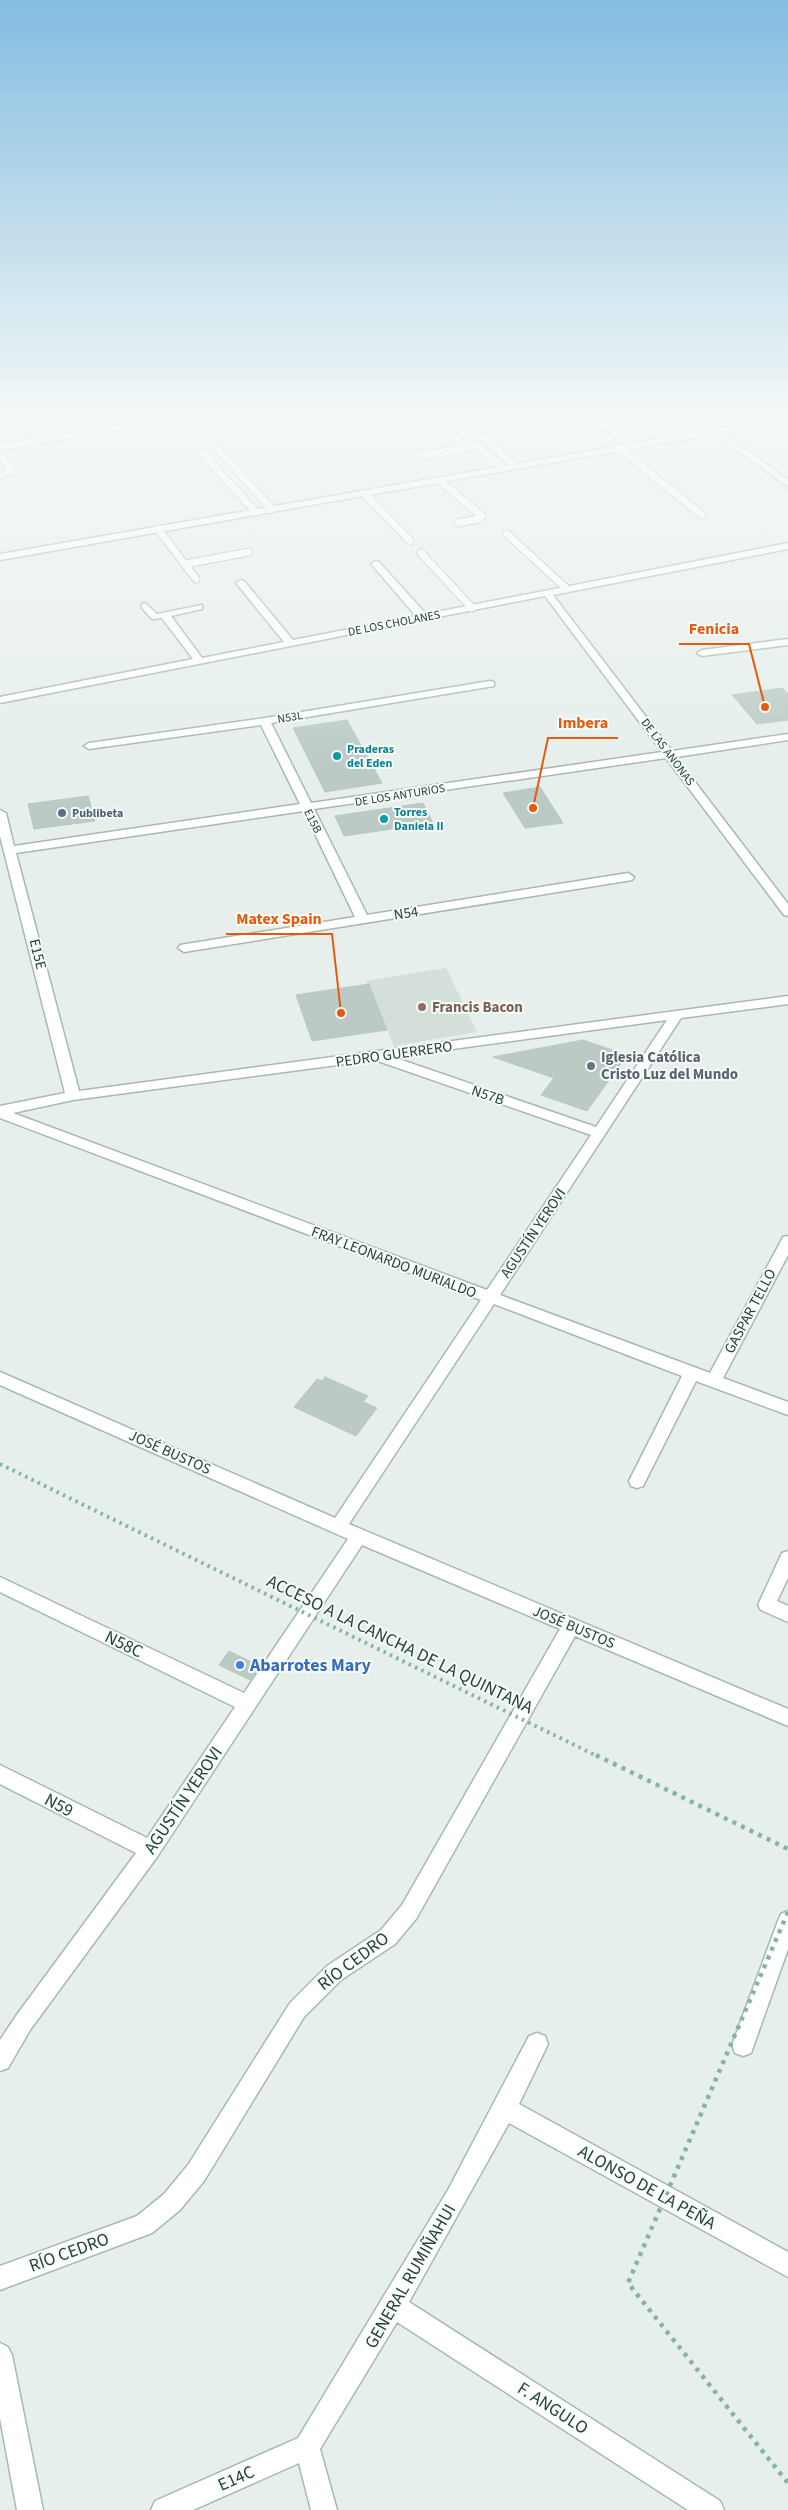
<svg xmlns="http://www.w3.org/2000/svg" width="788" height="2510" font-family="'Source Sans 3',sans-serif">
<rect width="100%" height="100%" fill="#e6efeb"/>
<path fill="#d4dfda" d="M446,968L477,1032L394,1046L366,981Z"/>
<path fill="#bbcac4" stroke="#b8c9c2" d="M782,688L788,694V720L757,724L732,695Z
M347,720L382,783L325,792L293,728Z
M540,787L563,823L525,828L503,793Z
M88,796L95,821L34,829L28,804Z
M423,803L433,823L344,836L335,816Z
M369,984L387,1030L312,1041L296,995Z
M583,1040L627,1055L587,1111L541,1095Z
M583,1040L554,1078L493,1057Z
M325,1377L368,1396L363,1402L377,1408L356,1436L294,1407L317,1379L322,1381Z
M229,1651L260,1666L250,1680L219,1665Z"/>
<g fill="none" stroke-linecap="round" stroke-linejoin="round">
<g stroke="#a8b8b2" stroke-width="9">
<path id="lane" d="M464,419L515,466
M597,419L631,446
M0,424L6,419
M462,432L503,468
M619,448L702,515
M219,451L272,509
M202,453L256,512
M0,455L12,471L0,475
M421,456L478,446
M439,480L482,516L478,519L458,523
M365,494L410,541
M158,529L196,579
M507,534L567,589
M421,553L472,608
M185,564L249,552"/>
</g>
<g stroke="#a8b8b2" stroke-width="3">
<path id="street" d="M165,419H186L0,450V444Z
M670,419H679L690,429L683,431Z
M773,419H788V421L724,433L788,480V487L715,434L0,560V554Z
M788,543V549L553,595L672,751L788,734V740L676,757L788,904V916L784,915L666,758L314,809L367,915L628,873L634,877L632,880L184,952L178,948L180,945L355,917L304,811L16,853L79,1091L788,996V1004L681,1018L500,1295L710,1373L781,1241L783,1237L788,1236V1255L723,1378L788,1402V1415L696,1381L643,1486L637,1488L631,1486L629,1481L682,1376L494,1304L349,1524L788,1709V1726L575,1636L416,1919L395,1944L341,1980L304,2017L204,2181L180,2210L152,2233L0,2290V2266L137,2216L164,2194L188,2165L290,2003L327,1966L381,1930L402,1905L560,1629L362,1545L157,1857L30,2030L8,2068L0,2071V2040L16,2016L136,1853L0,1784V1765L147,1838L235,1707L0,1592V1577L244,1693L348,1539L0,1385V1372L335,1518L481,1300L0,1118V1106L65,1093L0,836V810L6,813L14,846L300,804L261,725L89,749L84,746L89,743L265,718L490,681L494,682V686L271,723L311,803L662,752L545,596L0,703V697L193,659L162,618L152,619L142,608V604L145,603L157,614L202,605V609L171,616L202,658L284,642L236,583L241,580L244,581L293,640L416,616L373,566L371,564L376,561L379,562L426,614ZM667,1020L596,1127L393,1057ZM375,1060L591,1135L487,1290L13,1113L73,1100Z
M788,639V645L702,656L697,653L702,650Z
M788,1551V1578L777,1601L788,1606V1622L761,1610L758,1605L782,1553Z
M788,1911V1949L751,2053L743,2056L735,2053L732,2045L778,1921L781,1914Z
M537,2033L545,2036L548,2044L519,2104L788,2252V2277L509,2123L409,2302L720,2501L724,2510H688L397,2322L320,2449L337,2510H311L299,2463L193,2510H151L155,2501L298,2438L448,2190L529,2036Z
M0,2343L8,2347L12,2355L43,2510H17L0,2418Z"/>
</g>
<use href="#lane" stroke="#fff" stroke-width="7"/>
<use href="#street" fill="#fff" fill-rule="evenodd"/>
<path stroke="#86b3a5" stroke-width="4" stroke-dasharray="2.5 4.5" stroke-linecap="butt" d="M0,1464L599,1757"/>
<path stroke="#86b3a5" stroke-width="4.5" stroke-dasharray="4 5.5" stroke-linecap="butt" d="M596,1755L788,1849
M788,1912L628,2283L788,2483"/>
</g>
<linearGradient id="sky" x2="0" y2="1"><stop stop-color="#84bce0"/><stop offset="0.54" stop-color="#f4f8f6"/><stop offset="1" stop-color="#f4f8f6" stop-opacity="0"/></linearGradient>
<rect width="788" height="771" fill="url(#sky)"/>
<g fill="#0f9aa8" stroke="#f7fbf9" stroke-width="2">
<circle cx="337" cy="756" r="5"/>
<circle cx="384" cy="819" r="5"/>
</g>
<circle fill="#5c6f8a" stroke="#f7fbf9" stroke-width="2" cx="62" cy="813" r="5"/>
<circle fill="#8d6e63" stroke="#f7fbf9" stroke-width="2" cx="422" cy="1007" r="5"/>
<circle fill="#6b7280" stroke="#f7fbf9" stroke-width="2" cx="591" cy="1066" r="5"/>
<circle fill="#3f7fe0" stroke="#f7fbf9" stroke-width="2" cx="240" cy="1665" r="5"/>
<g text-anchor="middle" stroke-width="4" stroke-linejoin="round" paint-order="stroke">
<g font-size="12" fill="#24423a" stroke="#f7fbf9">
<text transform="translate(394 623) rotate(-11)" y="4">DE LOS CHOLANES</text>
<text transform="translate(290 717) rotate(-9)" y="4">N53L</text>
<text transform="translate(668 752) rotate(53)" y="4">DE LAS ANONAS</text>
<text transform="translate(400 795) rotate(-9)" y="4">DE LOS ANTURIOS</text>
<text transform="translate(313 821) rotate(63)" y="4">E15B</text>
</g>
<g font-size="12" font-weight="bold" fill="#0d838f" stroke="#f7fbf9" text-anchor="start">
<text x="347" y="753">Praderas<tspan x="347" dy="14">del Eden</tspan></text>
<text x="394" y="816">Torres<tspan x="394" dy="14">Daniela II</tspan></text>
</g>
<g font-size="12" font-weight="bold" fill="#4e5e75" stroke="#f7fbf9" text-anchor="start">
<text x="72" y="817">Publibeta</text>
</g>
<g font-size="15" fill="#24423a" stroke="#f7fbf9">
<text transform="translate(406 913) rotate(-9)" y="5">N54</text>
<text transform="translate(38 954) rotate(76)" y="5">E15E</text>
<text transform="translate(394 1054) rotate(-8)" y="5">PEDRO GUERRERO</text>
<text transform="translate(488 1095) rotate(19)" y="5">N57B</text>
<text transform="translate(533 1233) rotate(-56)" y="5">AGUSTÍN YEROVI</text>
<text transform="translate(394 1262) rotate(21)" y="5">FRAY LEONARDO MURIALDO</text>
<text transform="translate(750 1311) rotate(-62)" y="5">GASPAR TELLO</text>
<text transform="translate(170 1452) rotate(24)" y="5">JOSÉ BUSTOS</text>
<text transform="translate(574 1627) rotate(23)" y="5">JOSÉ BUSTOS</text>
</g>
<g font-size="15" font-weight="bold" fill="#785e54" stroke="#f7fbf9" text-anchor="start">
<text x="432" y="1012">Francis Bacon</text>
</g>
<g font-size="15" font-weight="bold" fill="#5b616d" stroke="#f7fbf9" text-anchor="start">
<text x="601" y="1062">Iglesia Católica<tspan x="601" dy="17">Cristo Luz del Mundo</tspan></text>
</g>
<g font-size="18" fill="#24423a" stroke="#f7fbf9">
<text transform="translate(124 1644) rotate(26)" y="6">N58C</text>
<text transform="translate(400 1644) rotate(26)" y="6">ACCESO A LA CANCHA DE LA QUINTANA</text>
<text transform="translate(183 1800) rotate(-56)" y="6">AGUSTÍN YEROVI</text>
<text transform="translate(59 1805) rotate(28)" y="6">N59</text>
<text transform="translate(353 1961) rotate(-37)" y="6">RÍO CEDRO</text>
<text transform="translate(647 2187) rotate(29)" y="6">ALONSO DE LA PEÑA</text>
<text transform="translate(69 2252) rotate(-20)" y="6">RÍO CEDRO</text>
<text transform="translate(410 2276) rotate(-60)" y="6">GENERAL RUMIÑAHUI</text>
<text transform="translate(553 2408) rotate(33)" y="6">F. ANGULO</text>
<text transform="translate(236 2478) rotate(-24)" y="6">E14C</text>
</g>
<g font-size="18" font-weight="bold" fill="#366cbe" stroke="#f7fbf9" text-anchor="start">
<text x="250" y="1671">Abarrotes Mary</text>
</g>
</g>
<path fill="none" stroke="#e8590c" stroke-width="2" d="M765 707L749 644H679M533 808L548 738H618M341 1013L332 934H226"/>
<g fill="#e8590c" stroke="#f7fbf9" stroke-width="2">
<circle cx="765" cy="707" r="5"/>
<circle cx="533" cy="808" r="5"/>
<circle cx="341" cy="1013" r="5"/>
</g>
<g font-size="16" text-anchor="middle" font-weight="bold" fill="#e8590c" stroke="#f7fbf9" stroke-width="4" stroke-linejoin="round" paint-order="stroke">
<text x="714" y="634">Fenicia</text>
<text x="583" y="728">Imbera</text>
<text x="279" y="924">Matex Spain</text>
</g>
</svg>
